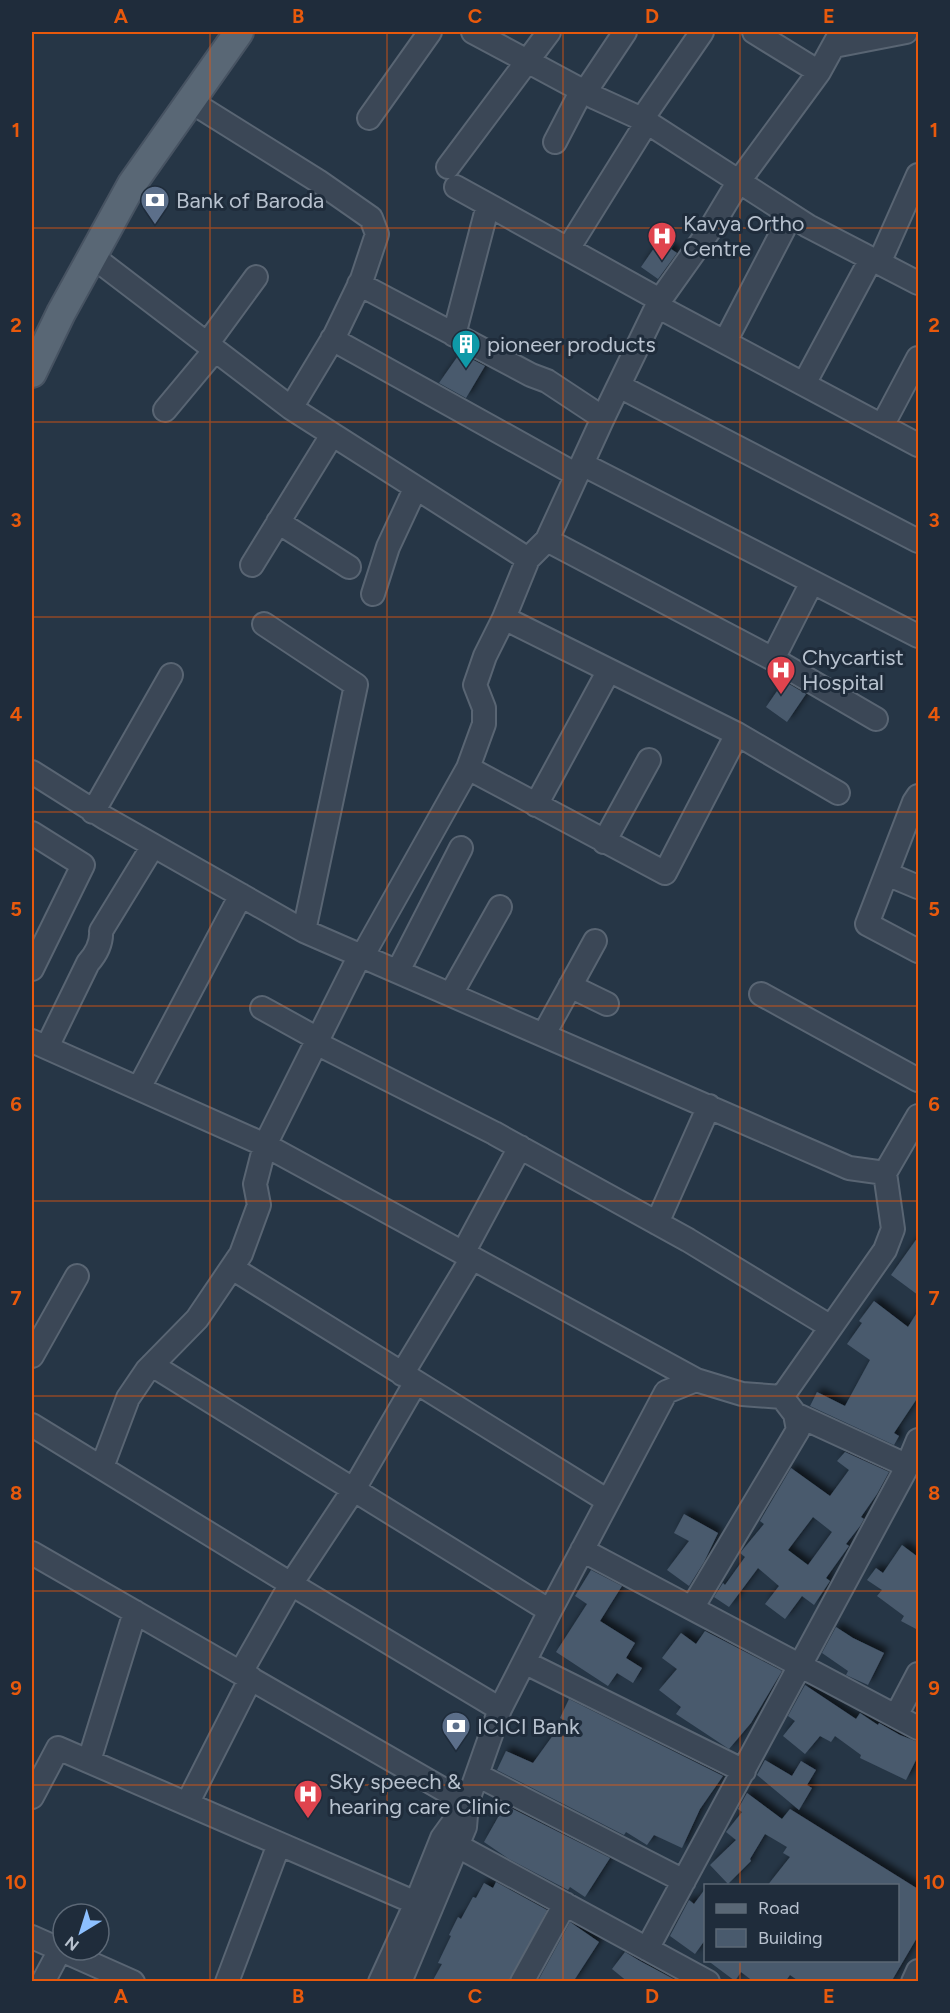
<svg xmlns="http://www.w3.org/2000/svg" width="950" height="2013" font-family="Figtree,sans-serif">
<defs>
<filter id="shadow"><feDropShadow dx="4.5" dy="-4.5" stdDeviation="3" flood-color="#0009"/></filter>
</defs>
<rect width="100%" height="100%" fill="#263646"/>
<path fill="#495a6d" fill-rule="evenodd" filter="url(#shadow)" d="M659,241L677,253L658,279L641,267Z
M460,353L485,366L466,398L439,383Z
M784,681L806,694L787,722L766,707Z
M918,1237V1295L891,1275Z
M874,1301L908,1327L918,1311V1397L894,1433L899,1436L894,1445L810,1406L817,1392L845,1406L870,1360L847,1344L862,1323L859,1321Z
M845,1452L889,1472L877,1494L861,1517L864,1519L860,1526L846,1544L849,1546L826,1578L830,1581L814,1605L802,1596L785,1619L765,1604L779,1586L758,1568L729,1607L714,1597L723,1583L725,1585L745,1557L740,1553L764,1524L760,1521L791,1468L830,1496L849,1470L837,1461ZM813,1517L832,1532L808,1565L788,1550Z
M684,1514L718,1533L704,1562L689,1586L667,1570L689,1541L674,1533Z
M902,1545L918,1557V1630L901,1621L904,1616L877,1596L882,1590L867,1580L876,1568L883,1573Z
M591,1570L622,1586L600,1621L635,1643L626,1658L642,1668L633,1683L617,1673L608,1686L556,1652L587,1604L575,1596Z
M836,1627L853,1638L884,1653L868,1685L846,1675L848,1671L822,1653Z
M705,1631L782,1671L751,1723L729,1749L676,1714L681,1707L659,1690L677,1669L662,1658L681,1633L696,1644Z
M805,1685L856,1719L860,1713L878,1725L879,1723L900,1735L918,1742V1756L906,1780L860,1758L861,1755L835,1736L831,1742L820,1736L805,1754L783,1736L795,1721L788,1716Z
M569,1699L723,1776L700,1809L682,1848L654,1835L647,1845L626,1832L624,1835L497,1770L506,1751L533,1763L564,1720L560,1718Z
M765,1760L792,1776L801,1761L816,1770L807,1785L812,1788L799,1810L757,1775Z
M747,1793L782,1819L790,1809L918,1889V1936L891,1982H800L790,1975L785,1982H754L741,1972L735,1981L707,1960H897V1886H767L790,1857L783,1853L787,1847L765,1834L750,1859L751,1861L728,1884L710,1865L736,1840L726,1832L742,1812L738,1809Z
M505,1805L610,1858L585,1897L570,1887L568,1890L509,1859L484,1842Z
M496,1882L547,1910L509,1982H432L442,1964L438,1963L451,1936L449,1935L458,1917L461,1919L473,1897L476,1898L484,1883L493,1888Z
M705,1889V1940L695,1954L670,1936L689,1900L694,1904Z
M570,1922L599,1942L573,1982H543L539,1979Z
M625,1952L640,1961L679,1982H628L612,1969Z"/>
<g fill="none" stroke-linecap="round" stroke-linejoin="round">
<g stroke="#596573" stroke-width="26">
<path id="minor" d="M473,32L596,98L642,119L808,226L918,283
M754,32L819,72L841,32
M834,46L906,32
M585,92L625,32
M369,118L430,32
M642,119L702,32
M555,142L582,90
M448,167L549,32
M456,187L660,300
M568,249L647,122
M92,256L291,408L335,335L362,279L377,234L371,218L318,181L190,101
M879,263L918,175
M359,284L531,375L547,381L603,418L660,300L709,231L739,181L819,72
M657,306L918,445
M454,335L488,205
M332,339L577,475
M725,342L791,215
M207,344L256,277
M804,384L871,259
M619,386L918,541
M291,408L528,559
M165,410L215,350
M603,418L547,540L528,559L504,618L737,734L838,793
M882,426L918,358
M582,464L918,636
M278,522L349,567
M547,540L773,659L876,719
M252,565L332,435
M373,594L388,547L415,489
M264,624L356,685L304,931
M773,659L812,582
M468,768L665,873L737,734
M32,772L105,818L304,931L849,1168L885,1173
M918,796L914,802L867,924L918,951
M536,805L608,672
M93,812L171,675
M32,833L83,865L32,969
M604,842L649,760
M887,874L918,887
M363,955L468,768L484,724V708L475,685L485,656L504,618
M398,971L461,848
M570,986L607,1004
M451,994L500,907
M761,994L918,1080
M262,1008L318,1039
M544,1034L595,941
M32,1041L265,1145L696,1380
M316,1043L494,1133L688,1240L831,1327
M47,1047L88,963C96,954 102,944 101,931L153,846
M139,1088L241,895
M657,1223L709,1106
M463,1253L520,1147
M232,1268L608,1501
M32,1356L77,1276
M152,1365L550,1611
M402,1374L472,1258
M795,1414L908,1466
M32,1425L291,1584L500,1709
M102,1467L128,1398L147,1370L197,1319L241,1254L259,1205L255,1184L265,1145L360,955
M582,1550L918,1728
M32,1553L467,1803
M692,1608L798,1430L795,1414L782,1397
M524,1662L744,1771
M241,1672L291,1584L354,1489L416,1382
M896,1716L918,1674
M89,1761L135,1612
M477,1775L684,1881
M32,1797L58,1748L416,1903
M187,1804L251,1678
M456,1845L708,1982
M32,1937L133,1982
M647,1949L906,1469L918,1440
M43,1982L60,1950
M227,1982L279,1844
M380,1982L416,1903L442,1838L460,1813
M400,1982L465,1827L467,1803L500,1709L550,1611L666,1392L696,1380L742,1394L782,1397L885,1250L893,1229L885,1173L918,1116
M522,1982L565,1904
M913,1982L918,1971"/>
</g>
<g stroke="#475362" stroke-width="32">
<path id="major" d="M32,373L61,313L132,184L239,32"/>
</g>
<use href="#minor" stroke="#3b4756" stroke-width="22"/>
<use href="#major" stroke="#596775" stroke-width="28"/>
</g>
<path fill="none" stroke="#e8590c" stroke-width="1.5" stroke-opacity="0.55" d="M210,32V1982M387,32V1982M563,32V1982M740,32V1886M32,228H918M32,422H918M32,617H918M32,812H918M32,1006H918M32,1201H918M32,1396H918M32,1591H918M32,1785H918M740,1960V1982"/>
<defs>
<g id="bank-pin" transform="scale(1.5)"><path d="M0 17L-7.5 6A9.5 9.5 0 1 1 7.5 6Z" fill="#5c6f8a" stroke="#1f2c3b"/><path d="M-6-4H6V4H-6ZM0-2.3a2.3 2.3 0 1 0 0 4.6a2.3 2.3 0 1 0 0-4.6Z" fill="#fff"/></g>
<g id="hospital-pin" transform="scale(1.5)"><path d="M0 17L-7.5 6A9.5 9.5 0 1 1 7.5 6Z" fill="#e0444e" stroke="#1f2c3b"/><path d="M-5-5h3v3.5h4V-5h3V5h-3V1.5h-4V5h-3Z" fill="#fff"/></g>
<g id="building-pin" transform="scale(1.5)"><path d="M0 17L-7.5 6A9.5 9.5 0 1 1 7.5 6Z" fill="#0f9aa8" stroke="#1f2c3b"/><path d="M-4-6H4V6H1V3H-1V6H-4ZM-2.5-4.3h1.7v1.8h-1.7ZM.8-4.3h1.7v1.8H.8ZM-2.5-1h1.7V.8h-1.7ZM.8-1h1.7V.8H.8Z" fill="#fff"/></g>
</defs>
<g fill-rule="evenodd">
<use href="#bank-pin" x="155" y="200"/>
<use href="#hospital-pin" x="662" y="236"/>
<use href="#building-pin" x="466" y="344"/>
<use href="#hospital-pin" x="781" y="670"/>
<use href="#bank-pin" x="456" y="1726"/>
<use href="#hospital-pin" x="308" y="1794"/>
</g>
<g text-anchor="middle" stroke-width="6" stroke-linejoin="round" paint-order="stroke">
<g font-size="22" fill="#b8c2cf" stroke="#1f2c3b" text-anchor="start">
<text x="176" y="208">Bank of Baroda</text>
<text x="683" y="231">Kavya Ortho<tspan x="683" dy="25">Centre</tspan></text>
<text x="487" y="352">pioneer products</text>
<text x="802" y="665">Chycartist<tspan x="802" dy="25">Hospital</tspan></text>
<text x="477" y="1734">ICICI Bank</text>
<text x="329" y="1789">Sky speech &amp;<tspan x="329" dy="25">hearing care Clinic</tspan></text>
</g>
</g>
<rect width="950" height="2013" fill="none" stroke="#1f2c3b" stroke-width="66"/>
<rect x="704" y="1884" width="195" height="78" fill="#1f2c3b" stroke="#5c6876" stroke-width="1.5"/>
<rect x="716" y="1904" width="30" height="9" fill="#596775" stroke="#5c6876" stroke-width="1.5"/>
<text x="758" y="1914" font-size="18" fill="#b8c2cf">Road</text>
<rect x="716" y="1929" width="30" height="18" fill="#495a6d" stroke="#5c6876" stroke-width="1.5"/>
<text x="758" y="1944" font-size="18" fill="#b8c2cf">Building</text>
<g transform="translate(81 1932) rotate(218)"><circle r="28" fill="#1f2c3b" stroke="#5c6876" stroke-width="1.5"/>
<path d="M0-4.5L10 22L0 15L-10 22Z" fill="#8dc0ff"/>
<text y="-9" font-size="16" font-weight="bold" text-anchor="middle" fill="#b8c2cf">N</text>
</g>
<rect x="33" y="33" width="884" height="1947" fill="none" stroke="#e8590c" stroke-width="2"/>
<g font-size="20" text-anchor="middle" font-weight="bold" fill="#e8590c">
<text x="121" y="23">A</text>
<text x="298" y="23">B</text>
<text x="475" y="23">C</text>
<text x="652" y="23">D</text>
<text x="829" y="23">E</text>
<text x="16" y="137">1</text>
<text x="934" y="137">1</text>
<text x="16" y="332">2</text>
<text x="934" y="332">2</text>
<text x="16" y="527">3</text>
<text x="934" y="527">3</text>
<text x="16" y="721">4</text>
<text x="934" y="721">4</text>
<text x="16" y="916">5</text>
<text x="934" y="916">5</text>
<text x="16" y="1111">6</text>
<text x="934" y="1111">6</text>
<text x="16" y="1305">7</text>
<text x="934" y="1305">7</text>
<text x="16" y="1500">8</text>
<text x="934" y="1500">8</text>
<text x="16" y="1695">9</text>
<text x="934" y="1695">9</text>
<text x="16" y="1889">10</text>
<text x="934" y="1889">10</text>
<text x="121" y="2003">A</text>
<text x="298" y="2003">B</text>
<text x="475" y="2003">C</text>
<text x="652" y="2003">D</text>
<text x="829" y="2003">E</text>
</g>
</svg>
